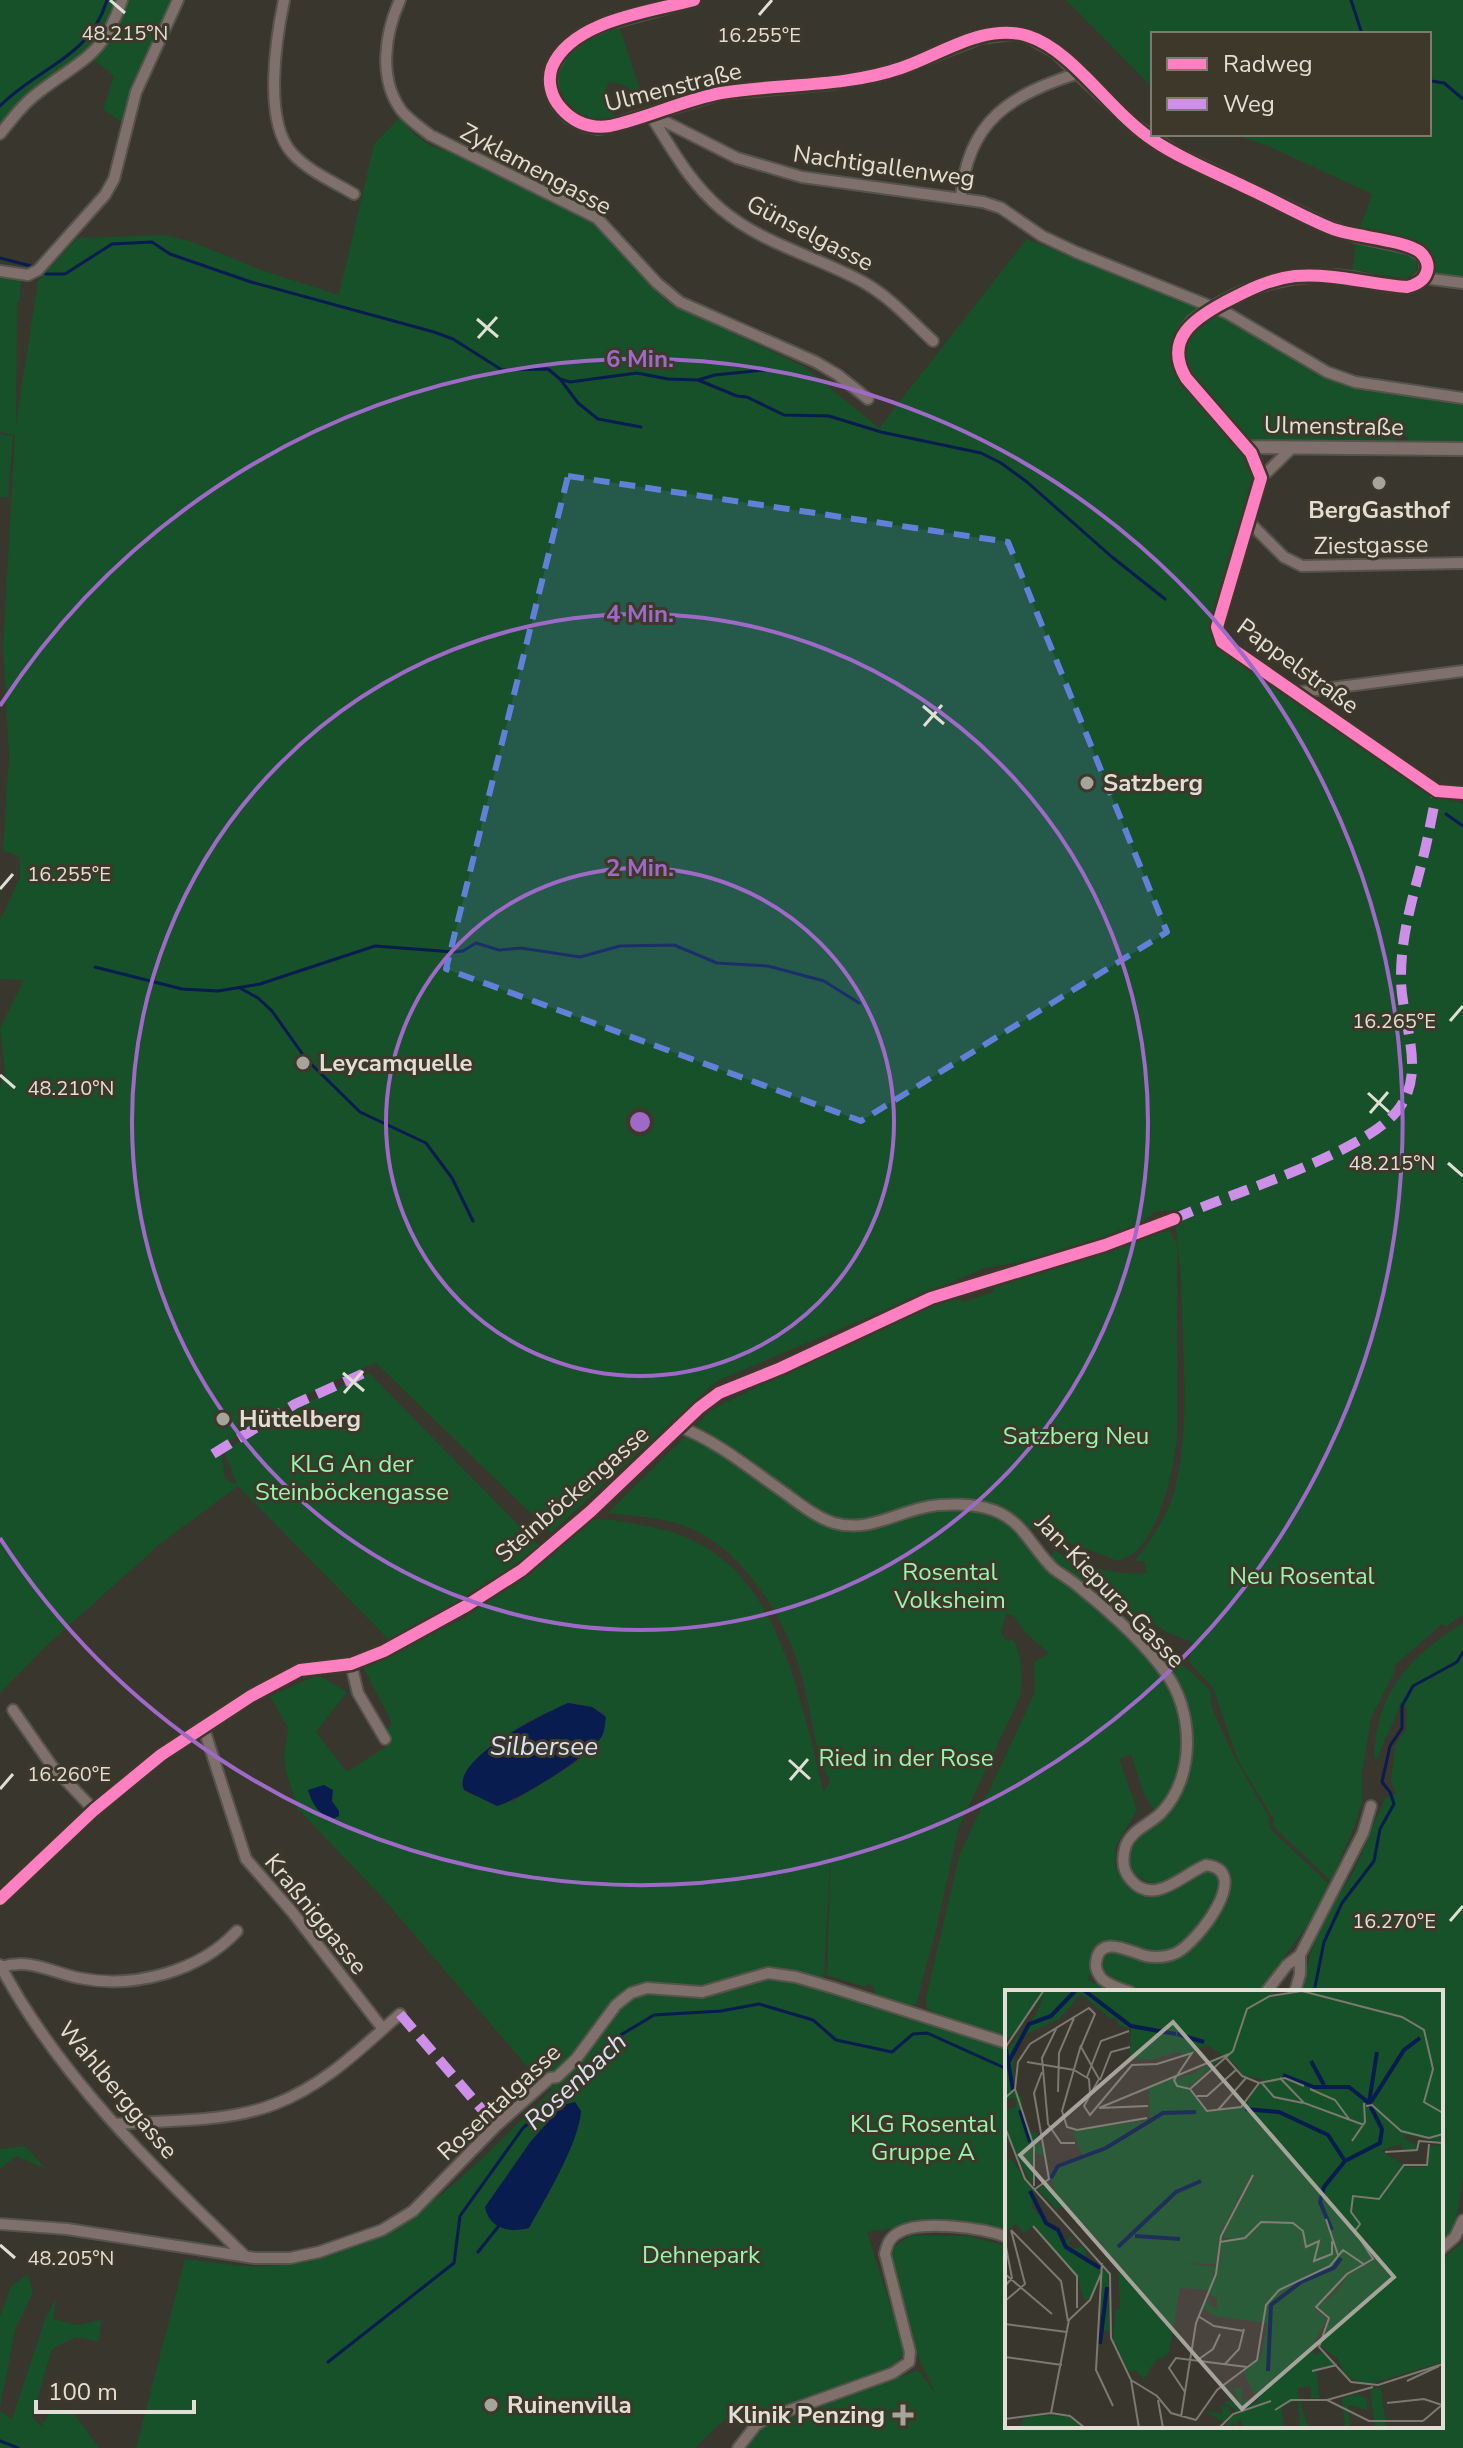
<svg xmlns="http://www.w3.org/2000/svg" width="1463" height="2448" font-family="'Nunito Sans',sans-serif">
<rect width="100%" height="100%" fill="#39362e"/>
<path fill="#165129" fill-rule="evenodd" d="M0,0H118L108,25L95,46L0,128Z
M127,0H172L131,90L122,122L103,110L114,76L94,60L112,35Z
M1066,0H1463V277L1433,274L1431,254L1413,240L1359,230L1372,194L1268,146L1233,134H1429V34H1153V88Z
M619,26L645,106C635,90 628,85 609,82L604,95L614,116C608,117 602,120 596,120C568,119 546,86 562,61C574,42 599,31 619,26Z
M401,116C413,139 432,148 457,154L594,222L667,302L803,366L879,428L1027,239L1221,316L1311,368L1463,401V443L1408,441L1406,436H1398L1392,442L1262,441L1247,438L1234,425L1235,444L1253,467L1255,480L1212,626L1214,638L1229,654L1425,789L1463,804V1615L1445,1627L1442,1624L1394,1666L1395,1671L1371,1718L1362,1774V1801L1355,1825L1331,1881L1272,1825L1274,1820L1238,1760L1213,1688L1189,1662L1192,1642L1166,1632L1148,1620L1140,1622L1050,1557L1055,1551C1087,1566 1110,1576 1147,1573L1144,1561H1135C1151,1540 1167,1517 1174,1492C1187,1442 1185,1391 1183,1341C1182,1300 1181,1259 1174,1219L1183,1215L1181,1209L1155,1212L1136,1228L1032,1260L985,1268L717,1381L551,1533L376,1363C320,1384 271,1415 221,1447L225,1478L237,1485L224,1451L297,1407L369,1373L539,1546C493,1585 444,1614 392,1643L238,1486L160,1544L45,1647L0,1693V1088L5,1073L0,1028L24,980L0,979V921L20,877L19,856L3,851L9,756L3,646L15,435L0,432V276L21,279L20,301L17,302L16,423L38,281L77,238L164,235L190,241L264,271L339,295L374,144Z
M1356,243L1411,256L1416,261L1417,271L1407,278L1370,274L1369,272L1358,270L1357,273L1352,272Z
M0,434L13,436L8,497H0Z
M1169,1230L1177,1244V1439C1173,1472 1161,1528 1135,1552C1131,1556 1123,1558 1118,1561L1028,1527L987,1502H940L900,1512L904,1519C938,1507 972,1506 1005,1520L1146,1657H1174L1210,1690L1212,1708L1231,1751L1269,1818L1270,1829L1329,1884L1311,1920L1259,1992C1223,1992 1117,2004 1102,1965L1106,1953L1113,1951L1138,1957L1140,1948L1117,1940L1100,1944L1088,1980L1117,1992H1007V2037L943,2017L927,2008L926,1998L959,1856L1035,1692L1034,1662L1049,1654L1026,1633L1013,1615L1006,1614L1001,1633L1006,1641L1014,1640C1022,1658 1023,1678 1020,1697L959,1827L935,1934L916,2004L909,2006L876,1998L874,1986L866,1984L865,1987L827,1975L831,1845L823,1990L907,2019L919,2018L1007,2047V2232C959,2216 915,2224 867,2232L904,2349L903,2354L895,2365L753,2419L747,2413L725,2419L695,2448H136L185,2259C213,2262 242,2268 270,2266C398,2257 466,2173 552,2090L538,2079L382,1897L298,1809L286,1772L284,1756L288,1728L270,1696L318,1675L347,1692L316,1732L347,1772L389,1745L385,1739L391,1721L363,1667L463,1619L528,1573L590,1520C610,1517 631,1524 651,1527C751,1546 782,1632 806,1721C813,1744 817,1770 824,1792L830,1781C816,1756 810,1709 803,1680C789,1623 743,1548 687,1527C662,1517 634,1516 608,1513L685,1437C709,1438 748,1472 768,1487L773,1479L695,1427L711,1410L869,1331L936,1302L952,1297L964,1302L993,1292L994,1284ZM568,1703L592,1707L605,1714L602,1735L578,1761L512,1802L469,1794L461,1784L486,1750L527,1722ZM1131,1754L1143,1792L1160,1821C1149,1829 1136,1835 1131,1848C1122,1871 1144,1886 1164,1883V1888H1130L1115,1865L1116,1845L1137,1810L1119,1759ZM581,2116L546,2199L485,2207L531,2141Z
M1463,1623V2177C1458,2204 1460,2224 1441,2244V1992H1301L1313,1943L1329,1911L1355,1869L1385,1798L1396,1794L1391,1780L1395,1746L1406,1729L1407,1709L1401,1701C1395,1723 1383,1739 1378,1759L1374,1758C1376,1692 1409,1657 1463,1623Z
M25,2146L46,2169L16,2156L0,2169V2149Z
M909,2236H969L1007,2246V2426H1441V2260L1463,2242V2448H746L760,2429L918,2370L936,2394L919,2359L891,2265L894,2247Z
M28,2274L33,2292L15,2330L0,2408V2316L11,2286Z
M56,2298L53,2319L77,2325L101,2320L99,2342L76,2337L52,2349L32,2417L41,2426L53,2408L75,2415L99,2448H0V2411L12,2419L45,2319Z"/>
<path fill="#091c4f" d="M568,1703L592,1707L606,1717C605,1723 605,1731 602,1736C591,1756 518,1800 497,1806L464,1790C450,1759 545,1713 568,1703Z
M324,1785L333,1790L332,1801L339,1811V1816L333,1819C319,1815 312,1804 308,1790Z
M575,2102L581,2111C579,2143 545,2199 529,2228C510,2233 489,2229 485,2207L531,2141L563,2105Z"/>
<g fill="none" stroke-linecap="round" stroke-linejoin="round">
<path stroke="#091c4f" stroke-width="3" d="M1351,0L1362,34
M1431,81L1444,83L1463,99
M0,106C38,67 90,58 107,0
M0,258L31,266
M46,274H65L112,244L152,242L170,254L251,282L434,332L453,339L502,370L548,369L560,379L570,382L637,373L668,379L698,380L737,396L747,397L784,415L829,416L881,432L981,453L1001,463L1027,482L1112,557L1165,599
M560,379L578,403L598,419L641,427
M698,380L715,375L765,370
M1446,814L1463,826
M95,967L182,989L218,991L260,984L375,946L454,952L463,951L476,943L499,950L521,948L580,957L620,946L674,945L717,963L768,966L824,981L859,1003
M240,988L258,998L272,1011L306,1059L360,1112L426,1143L452,1178L473,1221
M1314,1992L1324,1942L1342,1903L1374,1861L1380,1829L1394,1804L1390,1792L1382,1782L1390,1746L1402,1728V1706L1413,1686L1457,1662L1463,1652
M478,2252L498,2227
M328,2362L454,2263L460,2216L523,2128L567,2091L614,2039L654,2015L721,2011L759,2004L813,2020L836,2040L892,2052L913,2034L927,2033L1007,2069
M0,2441L18,2448"/>
<g stroke="#56534d" stroke-width="14">
<path id="minor" d="M284,0C276,39 263,121 292,153C308,171 334,182 354,194
M400,0C385,33 378,78 401,110C409,120 420,127 430,135L597,218L657,283L680,302L816,362L838,375L868,399
M650,114L737,158L802,177L983,202L1001,208L1042,236L1076,252L1227,313L1327,372L1355,382L1463,398
M651,116C672,149 690,183 721,209C762,244 816,256 863,282C890,297 910,320 933,341
M0,134C12,119 24,103 39,92C82,59 103,57 122,0
M961,198C967,121 1011,94 1079,73
M0,271L28,275L38,270L105,195L114,179L136,92L178,0
M1423,278L1463,283
M1246,447L1256,460L1261,478L1217,627L1222,642L1437,791L1463,793
M1261,478L1292,448
M1248,521L1284,557L1302,566L1463,563
M1293,693L1463,671
M680,1427C718,1442 749,1468 782,1491C799,1503 815,1517 834,1523C872,1534 903,1507 940,1505C960,1504 981,1504 1000,1513C1025,1525 1034,1551 1054,1569C1062,1575 1071,1580 1079,1587C1109,1611 1142,1640 1165,1672C1194,1710 1196,1777 1161,1813C1150,1824 1132,1830 1126,1845C1122,1857 1122,1870 1131,1880C1154,1907 1183,1874 1206,1865C1254,1870 1197,1943 1176,1953C1167,1957 1157,1958 1146,1956C1130,1952 1099,1933 1096,1963C1095,1969 1098,1974 1102,1979C1110,1986 1121,1989 1130,1992
M351,1664L358,1693L385,1739
M13,1710L52,1766L94,1810
M203,1726L246,1859L293,1913L383,2029
M0,1899L94,1810L161,1755L251,1696L300,1670L351,1664L384,1651L466,1606L522,1570L591,1511L699,1408L719,1393L781,1368L931,1298L1105,1245L1174,1219
M0,1965C59,2077 154,2168 245,2256
M1,1967C31,1958 50,1972 79,1978C133,1989 199,1972 237,1931
M1266,1992L1287,1965L1300,1955
M1295,1992L1300,1974V1955L1363,1833L1371,1806
M116,2124C167,2120 226,2123 275,2104C325,2085 361,2048 400,2014
M0,2224L67,2229L255,2258H290L319,2252L382,2230L413,2211L496,2126L550,2078L557,2077L576,2059L616,2005L631,1993L647,1988L702,1992L768,1973L796,1977L834,1988L1007,2043
M1441,2249L1455,2237L1463,2220
M738,2448L756,2425L768,2418L893,2373L909,2362L910,2352L885,2254C887,2245 889,2238 898,2233C920,2219 983,2228 1007,2237"/>
</g>
<g stroke="#56534d" stroke-width="16">
<path id="tertiary" d="M694,0L608,23L581,35L562,51L550,72L552,93L557,104L569,117L584,125L598,128L610,126L720,93L833,83L877,75L901,68L980,37L1014,33L1030,37L1055,51L1132,124L1175,153L1327,226L1356,236L1411,248L1425,257L1427,273L1414,285C1395,290 1371,281 1352,278C1293,269 1241,286 1193,321C1163,354 1184,377 1208,404C1220,418 1233,433 1246,447L1463,449"/>
</g>
<use href="#minor" stroke="#7f706b" stroke-width="10"/>
<use href="#tertiary" stroke="#7f706b" stroke-width="12"/>
<path stroke="#ce8fe9" stroke-width="10" stroke-dasharray="20 10" stroke-linecap="butt" d="M1174,1219C1230,1193 1361,1155 1397,1111C1429,1072 1400,1020 1401,976C1401,937 1412,900 1422,862C1428,839 1432,815 1437,791
M213,1454L295,1404L371,1370
M400,2014L496,2126"/>
<g stroke="#3d382a" stroke-width="17">
<path id="cycleway" d="M694,0C650,12 572,20 552,67C547,81 551,97 561,108C574,123 590,129 610,126C648,118 683,100 721,93C781,83 842,88 901,68C940,55 985,22 1028,36C1073,50 1111,113 1153,140C1181,159 1214,172 1245,187C1274,200 1303,217 1333,229C1355,237 1405,240 1420,252C1426,257 1430,266 1426,274C1423,282 1415,285 1407,287C1369,284 1334,273 1295,276C1269,279 1248,290 1225,302C1195,318 1163,339 1186,378L1251,453L1261,478L1217,627L1222,642L1437,791L1463,793
M0,1899L94,1810L161,1755L251,1696L300,1670L351,1664L384,1651L466,1606L522,1570L591,1511L699,1408L719,1393L781,1368L931,1298L1105,1245L1174,1219"/>
</g>
<use href="#cycleway" stroke="#ff80c0" stroke-width="12"/>
</g>
<path fill="#6280d7" fill-opacity="0.2" stroke="#6280d7" stroke-width="6" stroke-dasharray="16 10" stroke-linejoin="round" d="M568,476L1008,542L1167,932L861,1121L446,969Z"/>
<path fill="none" stroke="#e1ded6" stroke-width="3" d="M110,0L125,13M759,15L772,0M477,319L498,337M478,338L497,317M923,706L944,724M924,726L942,705M0,889L13,874M1450,1021L1463,1006M0,1075L15,1088M1368,1093L1389,1112M1370,1113L1388,1092M1448,1163L1463,1176M343,1373L364,1391M344,1393L363,1371M789,1760L810,1779M790,1780L808,1759M0,1789L13,1774M1450,1921L1463,1906M0,2245L15,2258"/>
<g fill="none" stroke="#9f6ac7" stroke-width="4">
<circle cx="640" cy="1122" r="254"/>
<circle cx="640" cy="1122" r="508"/>
<path d="M0 706A763 763 0 1 1 0 1538"/>
</g>
<g fill="#a6a39b" stroke="#3d382a" stroke-width="3">
<circle cx="1379" cy="483" r="8"/>
<circle cx="1087" cy="783" r="8"/>
<circle cx="303" cy="1063" r="8"/>
<circle cx="223" cy="1419" r="8"/>
<circle cx="491" cy="2405" r="8"/>
<path d="M899 2403h8v8h8v8h-8v8h-8v-8h-8v-8h8z"/>
</g>
<g text-anchor="middle" stroke-width="6" stroke-linejoin="round" paint-order="stroke">
<g font-size="24" fill="#e1ded6" stroke="#3d382a">
<text transform="translate(673 87) rotate(-14)" y="8">Ulmenstraße</text>
<text transform="translate(884 166) rotate(8)" y="8">Nachtigallenweg</text>
<text transform="translate(536 169) rotate(28)" y="8">Zyklamengasse</text>
<text transform="translate(810 233) rotate(27)" y="8">Günselgasse</text>
<text transform="translate(1334 426) rotate(1)" y="8">Ulmenstraße</text>
<text transform="translate(1371 545) rotate(-1)" y="8">Ziestgasse</text>
<text transform="translate(1298 666) rotate(36)" y="8">Pappelstraße</text>
<text transform="translate(572 1494) rotate(-41)" y="8">Steinböckengasse</text>
<text transform="translate(1110 1591) rotate(46)" y="8">Jan-Kiepura-Gasse</text>
<text transform="translate(316 1914) rotate(51)" y="8">Kraßniggasse</text>
<text transform="translate(118 2090) rotate(50)" y="8">Wahlberggasse</text>
<text transform="translate(499 2102) rotate(-43)" y="8">Rosentalgasse</text>
</g>
<g font-size="24" font-weight="bold" fill="#e1ded6" stroke="#3d382a" text-anchor="start">
<text x="1379" y="518" text-anchor="middle">BergGasthof</text>
<text x="1103" y="791">Satzberg</text>
<text x="319" y="1071">Leycamquelle</text>
<text x="239" y="1427">Hüttelberg</text>
<text x="507" y="2413">Ruinenvilla</text>
<text x="885" y="2423" text-anchor="end">Klinik Penzing</text>
</g>
<g font-size="24" fill="#96f6ac" stroke="#3d382a">
<text x="1076" y="1444">Satzberg Neu</text>
<text x="352" y="1472">KLG An der<tspan x="352" dy="28">Steinböckengasse</tspan></text>
<text x="950" y="1580">Rosental<tspan x="950" dy="28">Volksheim</tspan></text>
<text x="1302" y="1584">Neu Rosental</text>
<text x="906" y="1766">Ried in der Rose</text>
<text x="923" y="2132">KLG Rosental<tspan x="923" dy="28">Gruppe A</tspan></text>
<text x="701" y="2263">Dehnepark</text>
</g>
<g font-size="26" font-style="italic" fill="#d9e2f5" stroke="#3d382a">
<text x="544" y="1755">Silbersee</text>
<text transform="translate(575 2081) rotate(-43)" y="9">Rosenbach</text>
</g>
</g>
<g transform="translate(1005 1990)">
<rect width="438" height="438" fill="#39362e"/>
<path d="M0,0L271,1L261,8L299,0H438V152L401,145L399,149L412,155L410,159H397V154L375,160L398,174L377,208L398,177H422L425,156L438,154V372L362,395L342,387L332,368L315,356L325,328L312,316L331,303L344,284L369,271L370,263L360,248L367,271L341,284L330,301L308,318L322,329L310,351L308,365L317,362L331,374L307,380L312,381L314,408H306V396L292,398L301,432L307,438H295L293,410L277,417L278,438H237L236,428L229,438V433L219,438L227,425L253,411L239,383L257,364L262,333L210,326L197,317L205,309V316L212,317V308L204,305L216,268V253L230,249L217,247L249,187L247,184L215,243L211,274L177,273L211,277L205,300L175,298L164,363L150,371L139,389L130,380L124,382L108,349L110,320L115,318L113,276L107,265L101,269L97,254L62,216L51,219L32,199L43,192L50,201L45,182L77,165L68,141L145,130L144,97L190,83L218,66L183,98L202,122L240,116L257,89L238,86L229,73L202,55L178,66L175,61L145,70L125,68L126,39L113,35L112,28H105L76,4L54,29L17,46L9,62V99L17,108V127L23,143L31,142L39,166L30,162L28,195L3,152L1,120L12,116L10,108L0,109V62L31,25L39,5L5,48L0,45ZM6,169L30,204L27,217L33,224L38,225L36,217L41,233L53,240L59,252L69,244L63,255L72,259L78,254L83,270L103,283L104,341H96L97,281L85,309L79,310L74,291L29,235L19,243L11,234L0,242V170ZM236,397L237,413L242,409L248,414L231,421L222,413L226,423L218,432L200,421L218,424L215,414L223,418L220,413L224,410L230,414L224,399L235,415L229,399ZM376,398L381,438H370L365,399ZM352,404L362,408L363,420L343,415L345,438H340L337,408ZM37,425L64,427L78,438H7L15,437L19,428Z" fill="#165129"/>
<path fill="none" stroke="#091c4f" stroke-width="4" d="M80,1L126,36L171,44M172,44L199,52M1,59L8,100M306,71L319,95M3,73L24,34L46,26L71,0M278,85L309,97H344L364,113L377,139L375,153L340,171L319,197L315,212L327,240M366,112L399,60L415,48M364,113L372,62M240,119L274,122L323,145L340,171M15,120L25,152M46,188L53,176L101,158L158,123L191,122M25,201L41,233L53,240L61,257L95,278M130,246L175,249M113,257L171,202L196,191M95,354L102,297M263,381L266,315L296,292L329,278L336,268M239,418L261,398"/>
<path fill="none" stroke="#7c7971" stroke-width="2" d="M52,37L37,68L43,134L56,153H70M76,55L57,121L62,137L72,140L142,128M0,58L39,0M221,68L237,86L254,93M22,72L69,80L84,89L85,103M82,87L96,51L124,41M275,88L299,113L359,135M95,90L106,62L125,57M256,92L269,107L298,113M254,93L280,88L299,96M10,99L29,157V196M185,99L202,121L236,117L254,93M305,99L330,110L344,129M53,102L54,63L69,28M192,106H202L232,79M0,108L10,99L13,72L25,54L84,18L90,24L76,57L94,89L79,116L85,125L127,75L152,74L187,63L169,90L172,96L185,99L228,61L242,19L265,6L297,1L397,27L419,40L428,79L419,112L438,123M361,116L367,115L396,141L424,148L438,144M94,118L224,64M94,118L143,116M213,120L241,88M0,137L20,189L105,284L106,348L126,390L134,438M347,151L360,132L359,113M424,154L422,175H399L374,209L348,206L346,222L355,234L350,241L368,269L342,284L311,317L324,328L314,357L346,392L373,395L438,374M380,162L412,160L414,151L438,153M30,199L44,189L29,103L37,82M321,229L333,265M28,236L72,286V318M6,240L56,291L63,331M0,252L7,288L0,296M215,252L240,248L256,232L288,233L298,241L301,257L314,251L309,271L327,264V251M97,273L91,380L108,416M0,284L47,324M0,311L20,294L6,240M193,326L209,336L239,341M0,334L62,342M0,367L57,375M194,369L208,359L215,344M220,374L234,359L239,339M307,381L332,375M126,390L152,406L166,423L191,430M402,391L434,376M180,402L164,378L171,368L242,377M153,410L158,438M322,410L364,431H418M382,413L419,409L437,415M270,420L286,410H322L368,397M46,423L64,330L85,310L96,284M176,427L191,333L211,284L216,246L248,185M0,429L46,423L65,426L80,438M191,430L212,400L252,370L261,315L274,300L325,276L338,260L360,275M418,431L438,414M214,438L228,424L266,411"/>
<path fill="#a6a39b" fill-opacity="0.15" stroke="#a6a39b" stroke-width="4" d="M168,32L389,287L237,419L15,165Z"/>
<rect width="438" height="438" fill="none" stroke="#e1ded6" stroke-width="4"/>
</g>
<g font-size="20" text-anchor="middle" fill="#e1ded6" stroke="#3d382a" stroke-width="6" stroke-linejoin="round" paint-order="stroke">
<text x="125" y="40">48.215°N</text>
<text x="759" y="42">16.255°E</text>
<text x="69" y="881">16.255°E</text>
<text x="1394" y="1028">16.265°E</text>
<text x="71" y="1095">48.210°N</text>
<text x="1392" y="1170">48.215°N</text>
<text x="69" y="1781">16.260°E</text>
<text x="1394" y="1928">16.270°E</text>
<text x="71" y="2265">48.205°N</text>
</g>
<circle cx="640" cy="1122" r="12" fill="#9f6ac7" stroke="#3d382a" stroke-width="4"/>
<g font-size="24" text-anchor="middle" font-weight="bold" fill="#9f6ac7" stroke="#3d382a" stroke-width="6" stroke-linejoin="round" paint-order="stroke">
<text x="640" y="367">6 Min.</text>
<text x="640" y="622">4 Min.</text>
<text x="640" y="876">2 Min.</text>
</g>
<rect x="1151" y="32" width="280" height="104" fill="#3d382a" stroke="#7f7a6f" stroke-width="2"/>
<rect x="1167" y="58" width="40" height="12" fill="#ff80c0" stroke="#7f7a6f" stroke-width="2"/>
<text x="1223" y="72" font-size="24" fill="#e1ded6">Radweg</text>
<rect x="1167" y="98" width="40" height="12" fill="#ce8fe9" stroke="#7f7a6f" stroke-width="2"/>
<text x="1223" y="112" font-size="24" fill="#e1ded6">Weg</text>
<path d="M36 2400v12h158v-12" fill="none" stroke="#e1ded6" stroke-width="4"/>
<text x="48" y="2400" font-size="24" fill="#e1ded6" stroke="#3d382a" stroke-width="6" paint-order="stroke">100 m</text>
</svg>
